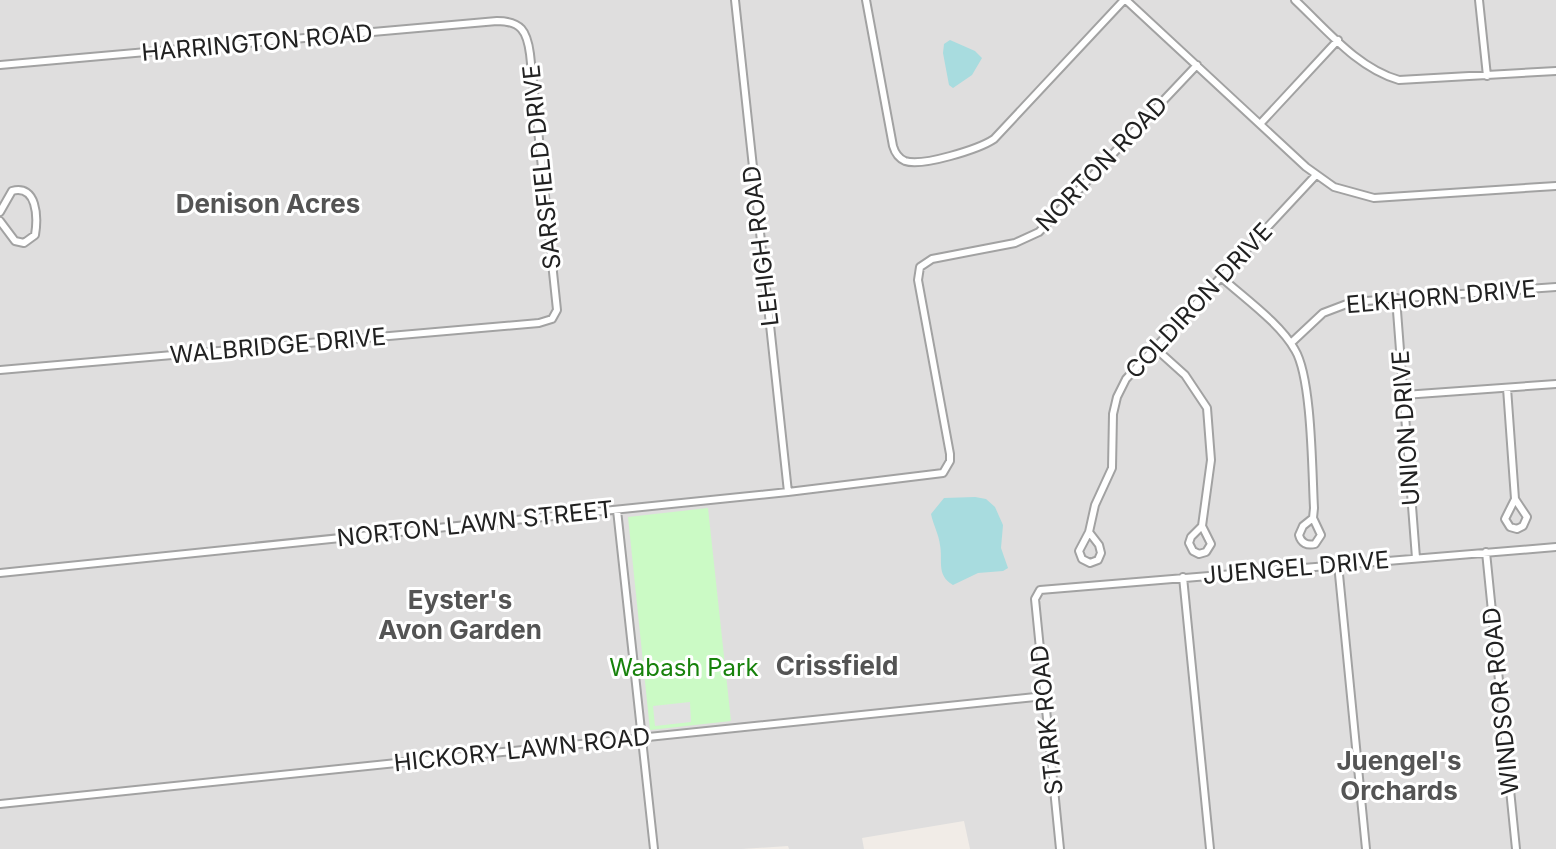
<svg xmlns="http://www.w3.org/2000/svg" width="1556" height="849" font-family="Inter,sans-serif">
<rect width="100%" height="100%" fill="#f1ece7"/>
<path fill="#dfdede" d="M0,0H1556V849H970L964,821L862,838L864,849H789L788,846L742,849H0Z"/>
<path fill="#cbfac5" d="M708,508L731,721L650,730L628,517Z"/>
<path fill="#e1e1e1" d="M690,702L691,722L655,726L653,706Z"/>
<path fill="#a8dcdf" d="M950,40L975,51L982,58L972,75L953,88L949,85L943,53L944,44Z
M975,497L986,499L995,507L1003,525L1001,548L1008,568L1003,571L978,573L953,585C936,575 943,561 940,545C939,535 933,524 931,514L944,498Z"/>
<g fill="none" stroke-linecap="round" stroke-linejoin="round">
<g stroke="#a2a2a2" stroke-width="10">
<path id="minor" d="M735,0L788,492
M866,0L893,146C895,153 898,158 905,161C922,167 979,149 994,139L1124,0
M1126,0L1306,167L1334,187L1374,198L1556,186
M1295,0C1326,29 1357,68 1399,80L1556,71
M1479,0L1487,76
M0,65L497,21C521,21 527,31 530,54L557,310L552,319L539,323L0,370
M1260,124L1338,40
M0,212L12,191C37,184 38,217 35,235L24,243L15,241L0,221
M1221,277C1244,298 1280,323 1295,350C1312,378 1312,472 1314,508L1313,518L1303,526L1299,535C1301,543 1307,546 1315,544L1321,535L1313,518
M1396,298L1416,558
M1291,343L1323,313L1352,302L1556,287
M1155,348L1185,375L1207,408L1211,460L1202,526L1211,544L1206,552L1199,554L1193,551L1189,543L1191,537L1202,526
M1507,388L1515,499L1527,517L1523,526L1517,529L1510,527L1505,519L1515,499
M1404,395L1556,384
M617,510L654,849
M1089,532L1099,545L1101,553L1098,560L1090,563L1082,559L1079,551L1089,532L1095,505L1112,468L1113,414L1117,397L1126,379L1316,175
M1486,552L1516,849
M1338,564L1366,849
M0,573L788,492L943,473L950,461V454L918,280L920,267L932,259L1015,243L1039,232L1197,65
M1183,577L1210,849
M0,804L1045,696
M1060,849L1035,599L1040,590L1556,547"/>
</g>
<use href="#minor" stroke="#fff" stroke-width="6"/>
</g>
<g text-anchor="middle" stroke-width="6" stroke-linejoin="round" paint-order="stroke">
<g font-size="24" fill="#212121" stroke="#fff">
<text transform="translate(257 43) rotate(-5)" y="8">HARRINGTON ROAD</text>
<text transform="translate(1102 164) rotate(-46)" y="8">NORTON ROAD</text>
<text transform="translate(542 167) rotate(-96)" y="8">SARSFIELD DRIVE</text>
<text transform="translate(761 246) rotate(-97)" y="8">LEHIGH ROAD</text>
<text transform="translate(1441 297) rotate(-5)" y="8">ELKHORN DRIVE</text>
<text transform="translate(1199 301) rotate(-47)" y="8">COLDIRON DRIVE</text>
<text transform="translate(278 346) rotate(-5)" y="8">WALBRIDGE DRIVE</text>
<text transform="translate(1406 428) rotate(-94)" y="8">UNION DRIVE</text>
<text transform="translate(475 524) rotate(-6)" y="8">NORTON LAWN STREET</text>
<text transform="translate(1296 568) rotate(-5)" y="8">JUENGEL DRIVE</text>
<text transform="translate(1501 701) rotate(-96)" y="8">WINDSOR ROAD</text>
<text transform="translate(1047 720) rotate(-96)" y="8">STARK ROAD</text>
<text transform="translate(522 750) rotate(-6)" y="8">HICKORY LAWN ROAD</text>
</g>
<g font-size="24" fill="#17820b" stroke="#fff">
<text x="684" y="676">Wabash Park</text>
</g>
<g font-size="26" font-weight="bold" fill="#545454" stroke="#fff">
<text x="268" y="213">Denison Acres</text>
<text x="460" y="609">Eyster's<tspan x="460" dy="30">Avon Garden</tspan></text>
<text x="837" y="675">Crissfield</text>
<text x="1399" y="770">Juengel's<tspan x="1399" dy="30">Orchards</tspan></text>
</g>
</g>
</svg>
